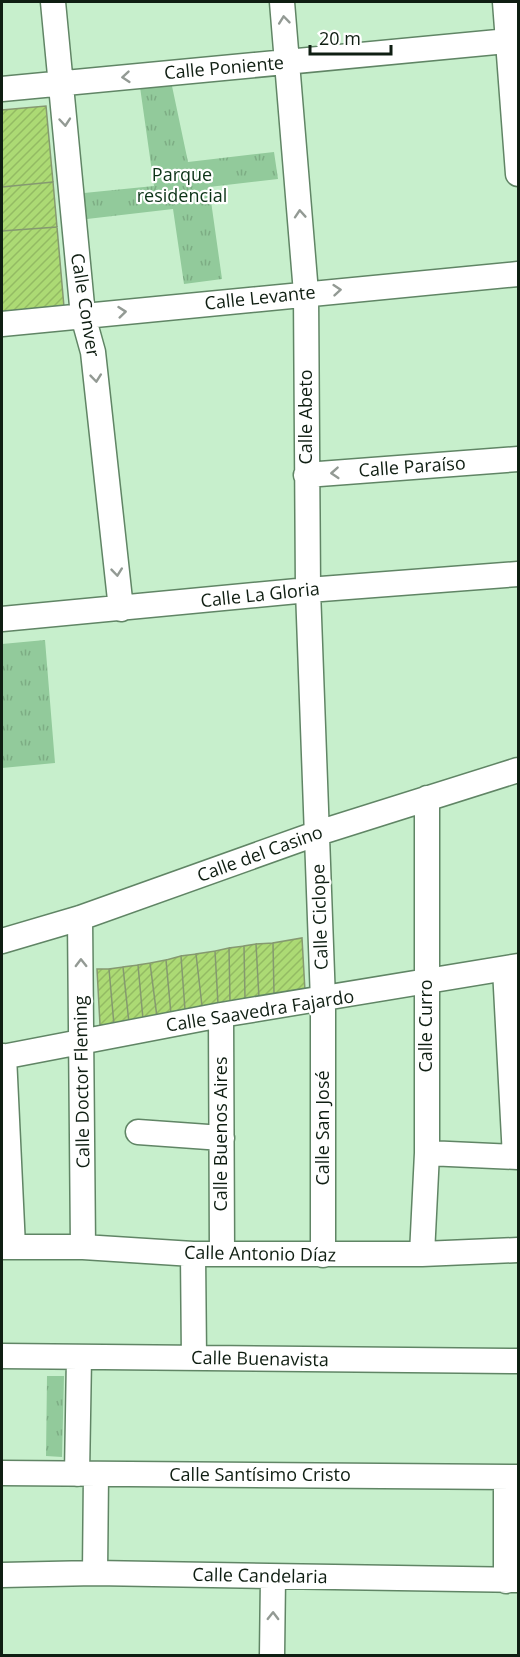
<svg xmlns="http://www.w3.org/2000/svg" width="520" height="1657" font-family="'Open Sans',sans-serif">
<defs>
<pattern id="grass-tufts" width="24" height="20" patternUnits="userSpaceOnUse" patternTransform="scale(1.5)"><rect width="24" height="20" fill="#92ca9b"/><path d="M3 7l-1-3M5 7V3M7 7l1-3M15 17l-1-3M17 17v-4M19 17l1-3" fill="none" stroke="#7dad84"/></pattern>
<pattern id="building-hatch" width="6" height="6" patternUnits="userSpaceOnUse" patternTransform="scale(1.5)"><rect width="6" height="6" fill="#acda74"/><path d="M-1 1l2-2M0 6l6-6M5 7l2-2" fill="none" stroke="#93bb63"/></pattern>
</defs>
<rect width="100%" height="100%" fill="#c7efcc"/>
<path fill="url(#grass-tufts)" d="M172,86L188,162L274,152L278,179L209,187L222,279L184,284L173,209L87,219L84,193L154,186L140,87Z
M45,640L55,763L2,768V644Z
M47,1376H64L62,1457L46,1456Z"/>
<path fill="url(#building-hatch)" stroke="#859970" stroke-width="1.5" d="M46,106L53,182L2,187V110Z
M53,182L57,227L2,231V187Z
M57,227L64,307L2,313V231Z
M302,938L305,991L274,995L273,943Z
M273,943L274,995L259,998L256,944Z
M256,944L259,998L245,999L244,946Z
M244,946L245,999L230,1002L229,948Z
M229,948L230,1002L218,1004L215,951Z
M215,951L218,1004L202,1006L196,954Z
M196,954L202,1006L185,1010L181,956Z
M181,956L185,1010L171,1014L166,960Z
M166,960L171,1014L157,1017L150,963Z
M150,963L157,1017L143,1019L138,965Z
M138,965L143,1019L129,1023L123,967Z
M123,967L129,1023L114,1025L109,969Z
M97,969H109L114,1025H100Z"/>
<g fill="none" stroke-linecap="round" stroke-linejoin="round">
<g stroke="#608565" stroke-width="27">
<path id="street" d="M53,2L83,316L93,352L121,609
M282,2L306,293L308,590L323,1001V1255
M505,2L518,174
M2,89L518,40
M2,324L518,274
M306,475L518,459
M2,619L308,590L518,574
M80,918L83,1247
M2,941L80,918L318,833L518,770
M505,969L515,1157
M221,1015L222,1253
M4,1056L13,1247
M2,1057L221,1015L518,966
M138,1132L222,1138
M427,1153L518,1157
M2,1247H83L193,1254H422L518,1250
M193,1254L194,1358
M422,1254L427,1153V798
M2,1356L518,1361
M2,1473L518,1477
M77,1474L79,1357
M95,1573L96,1474
M2,1575L95,1573L518,1580
M506,1581V1477
M272,1656L273,1577"/>
</g>
<use href="#street" stroke="#fff" stroke-width="24"/>
</g>
<defs><path id="oneway-chevron" d="M-2-3.5L2.5 0L-2 3.5" fill="none" stroke-width="1.6" stroke-linecap="round" stroke-linejoin="round" transform="scale(1.5)"/></defs>
<g stroke="#939a94">
<use href="#oneway-chevron" transform="translate(284 20) rotate(-96)"/>
<use href="#oneway-chevron" transform="translate(126 77) rotate(175)"/>
<use href="#oneway-chevron" transform="translate(65 122) rotate(85)"/>
<use href="#oneway-chevron" transform="translate(300 214) rotate(-94)"/>
<use href="#oneway-chevron" transform="translate(337 290) rotate(-5)"/>
<use href="#oneway-chevron" transform="translate(122 312) rotate(-6)"/>
<use href="#oneway-chevron" transform="translate(96 378) rotate(84)"/>
<use href="#oneway-chevron" transform="translate(335 473) rotate(176)"/>
<use href="#oneway-chevron" transform="translate(117 572) rotate(84)"/>
<use href="#oneway-chevron" transform="translate(81 963) rotate(-91)"/>
<use href="#oneway-chevron" transform="translate(273 1616) rotate(-89)"/>
</g>
<g text-anchor="middle" stroke-width="4.5" stroke-linejoin="round" paint-order="stroke">
<g font-size="18" fill="#0f1e12" stroke="#fff">
<text transform="translate(224 68) rotate(-5)" y="6">Calle Poniente</text>
<text transform="translate(260 298) rotate(-6)" y="6">Calle Levante</text>
<text transform="translate(85 305) rotate(81)" y="6">Calle Conver</text>
<text transform="translate(306 417) rotate(-90)" y="6">Calle Abeto</text>
<text transform="translate(412 467) rotate(-4)" y="6">Calle Paraíso</text>
<text transform="translate(260 595) rotate(-6)" y="6">Calle La Gloria</text>
<text transform="translate(260 854) rotate(-20)" y="6">Calle del Casino</text>
<text transform="translate(320 917) rotate(-92)" y="6">Calle Ciclope</text>
<text transform="translate(260 1011) rotate(-9)" y="6">Calle Saavedra Fajardo</text>
<text transform="translate(426 1026) rotate(-90)" y="6">Calle Curro</text>
<text transform="translate(82 1082) rotate(-91)" y="6">Calle Doctor Fleming</text>
<text transform="translate(323 1128) rotate(-90)" y="6">Calle San José</text>
<text transform="translate(221 1134) rotate(-90)" y="6">Calle Buenos Aires</text>
<text transform="translate(260 1254) rotate(1)" y="6">Calle Antonio Díaz</text>
<text transform="translate(260 1359) rotate(1)" y="6">Calle Buenavista</text>
<text x="260" y="1481">Calle Santísimo Cristo</text>
<text transform="translate(260 1576) rotate(1)" y="6">Calle Candelaria</text>
</g>
<g font-size="18" fill="#0c3317" stroke="#fff">
<text x="182" y="181">Parque<tspan x="182" dy="21">residencial</tspan></text>
</g>
</g>
<rect width="520" height="1657" fill="none" stroke="#0f1e12" stroke-width="6"/>
<path d="M310 45v9h81v-9" fill="none" stroke="#0f1e12" stroke-width="3"/>
<text x="319" y="45" font-size="18" fill="#0f1e12" stroke="#ffffff" stroke-width="4.5" paint-order="stroke">20 m</text>
</svg>
